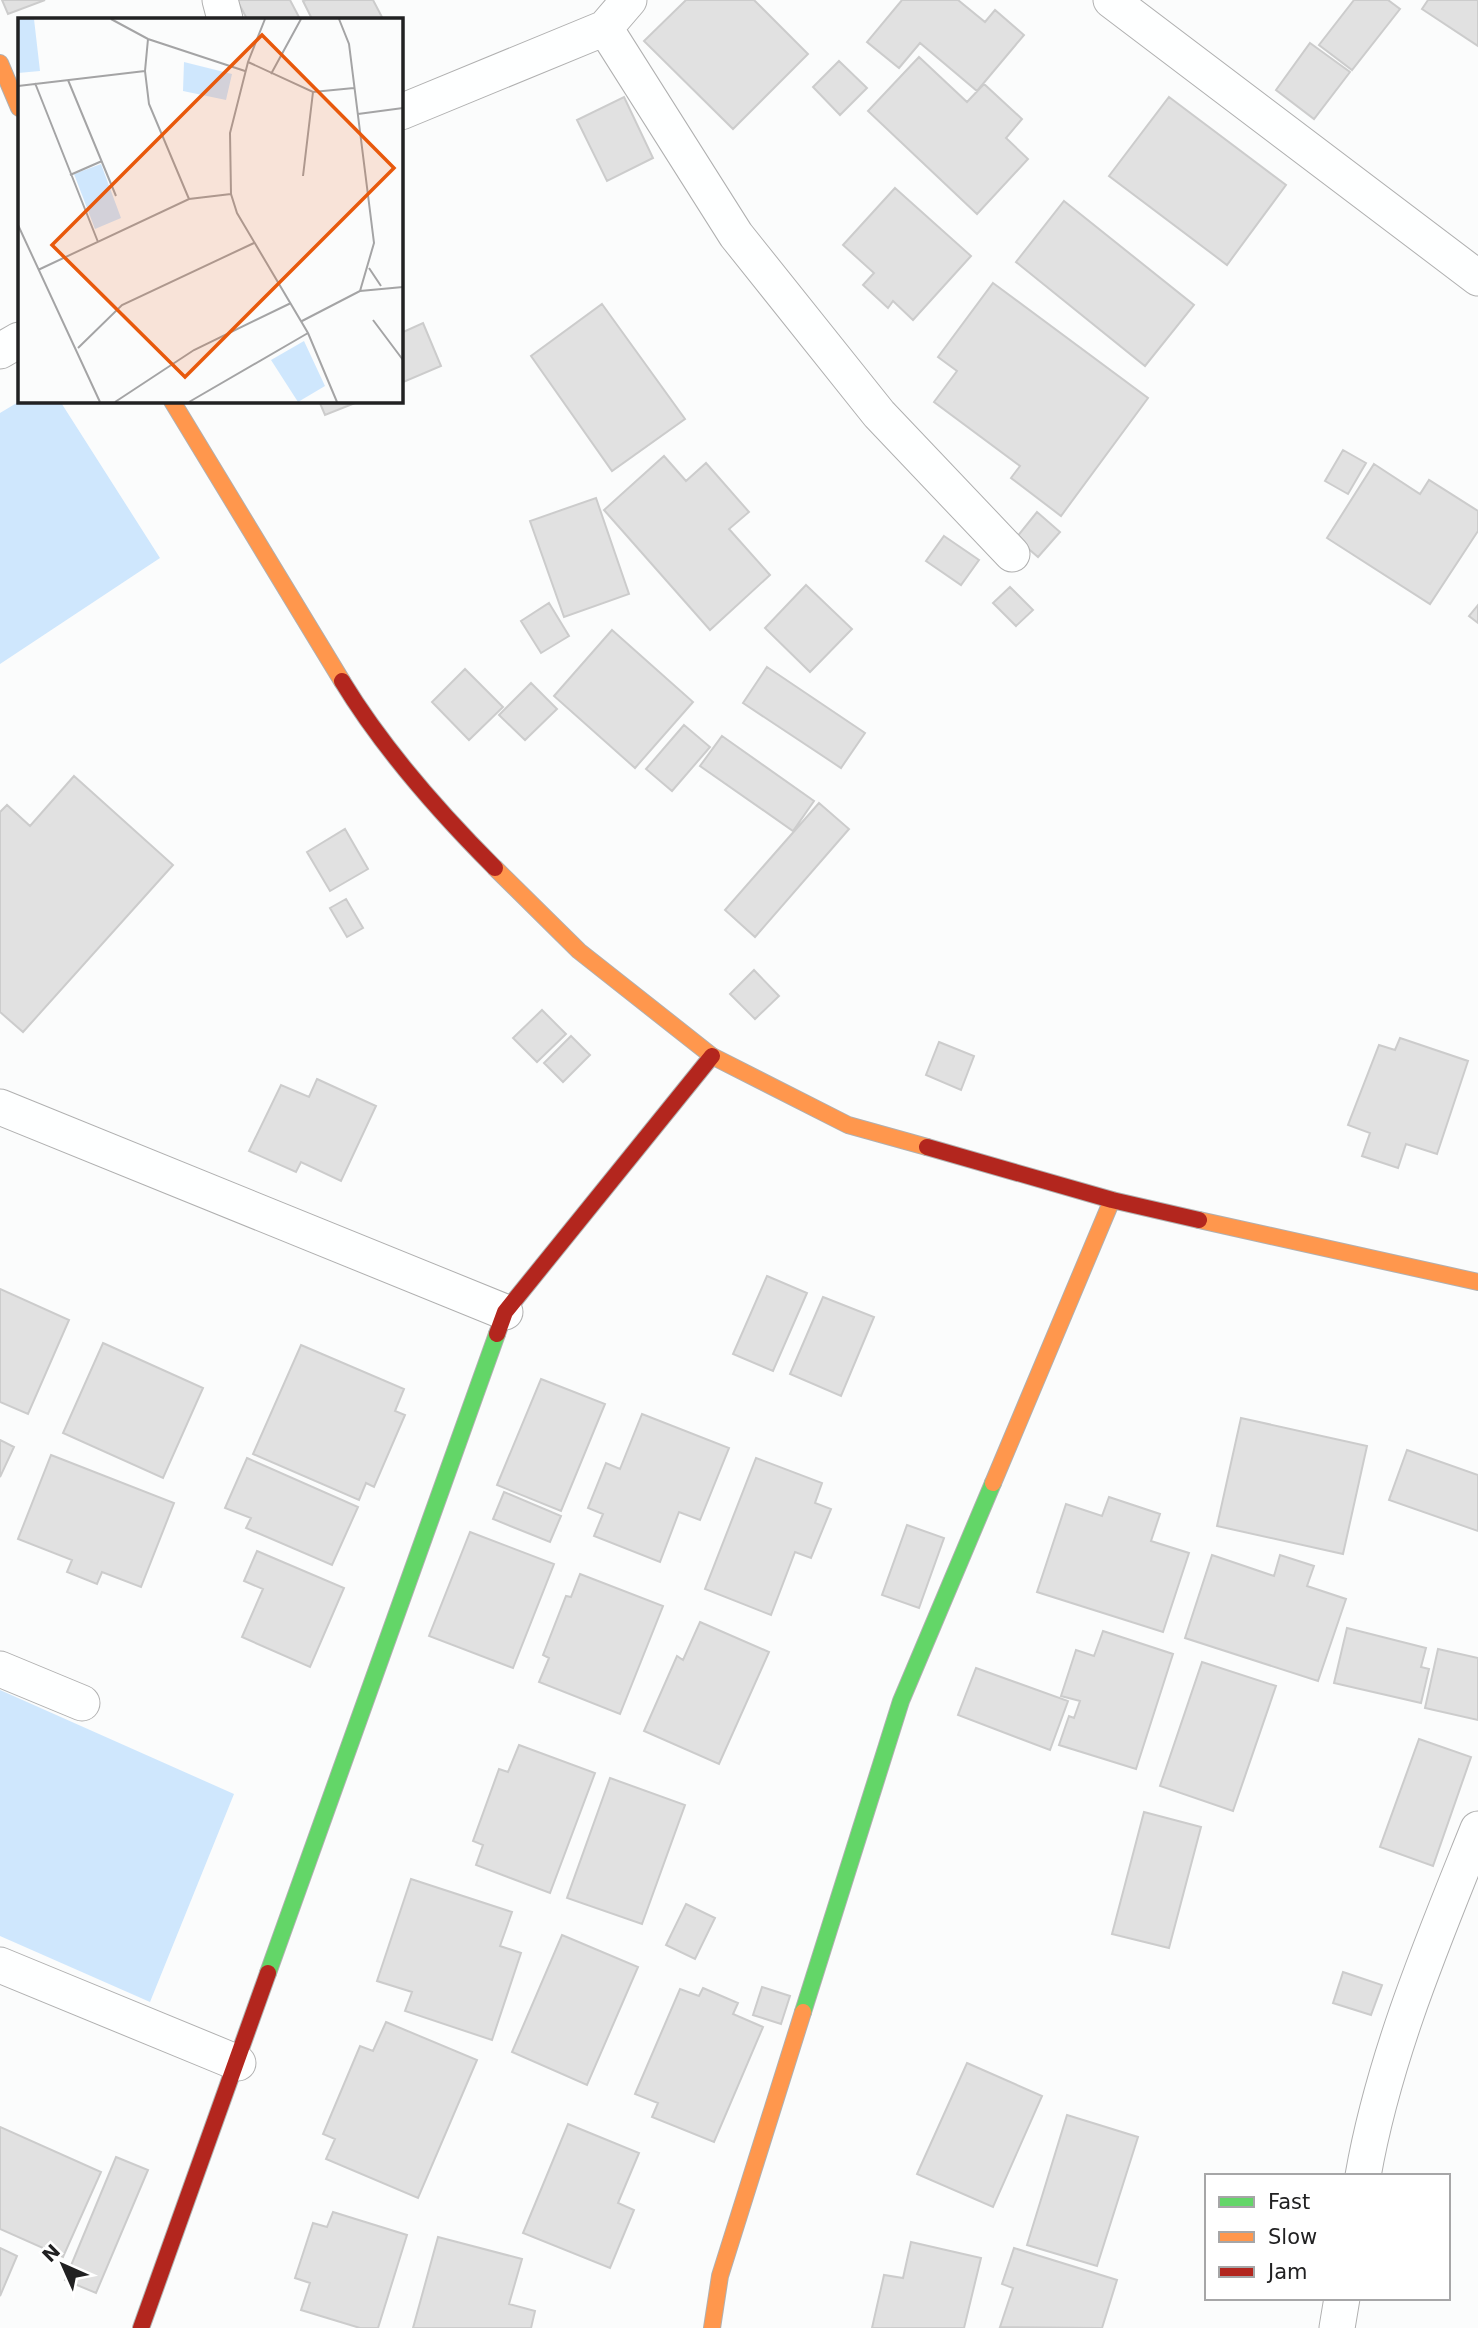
<svg xmlns="http://www.w3.org/2000/svg" width="1478" height="2328" font-family="'DejaVu Sans',sans-serif">
<rect width="100%" height="100%" fill="#fbfcfc"/>
<path fill="#cfe7fd" d="M20,401H60L160,558L0,664V413Z
M0,1690L234,1794L150,2002L0,1936Z"/>
<path fill="#e1e1e1" stroke="#ccc" stroke-width="2" d="M2,0H45L8,14Z
M237,0H290L300,19H247Z
M306,0H373L383,19H312L303,1Z
M686,0H754L808,54L733,129L644,41Z
M902,0H958L985,22L995,10L1024,35L977,91L920,43L899,68L867,42Z
M1354,0H1388L1400,9L1352,70L1319,45Z
M1428,0H1478V46L1422,9Z
M1310,43L1350,72L1314,119L1276,90Z
M919,57L967,102L984,84L1022,119L1006,138L1028,159L977,214L868,111Z
M839,61L867,88L840,115L813,87Z
M624,97L653,158L607,181L577,120Z
M1169,97L1286,185L1227,265L1109,176Z
M895,188L971,256L913,320L893,301L888,308L863,285L874,273L843,245Z
M1064,201L1194,305L1145,366L1016,262Z
M993,283L1148,398L1061,516L1011,478L1020,466L934,402L957,371L938,357Z
M602,304L685,419L612,471L531,356Z
M423,323L441,366L401,383V333Z
M319,401H360L325,415Z
M1343,450L1366,463L1348,494L1325,481Z
M664,456L686,481L706,463L749,512L729,529L770,575L710,630L604,510Z
M1374,464L1420,494L1429,480L1478,511V531L1430,604L1327,538Z
M596,498L629,594L564,617L530,521Z
M1037,512L1060,532L1038,557L1016,538Z
M944,536L979,560L961,585L926,561Z
M806,585L852,629L810,672L765,628Z
M1010,587L1033,610L1016,626L993,603Z
M549,603L569,636L541,653L521,621Z
M1478,605V623L1469,616Z
M612,630L693,702L635,768L554,696Z
M767,667L865,733L841,768L743,703Z
M465,669L503,707L469,740L432,702Z
M531,683L557,709L525,740L499,715Z
M684,725L710,747L672,791L646,769Z
M722,736L814,801L793,831L700,766Z
M74,776L173,865L23,1032L0,1012V812L7,805L30,826Z
M819,803L849,829L755,937L725,910Z
M345,829L368,869L330,891L307,852Z
M346,899L363,928L347,937L330,908Z
M754,970L779,996L755,1019L730,994Z
M542,1010L566,1034L537,1062L513,1038Z
M571,1036L590,1055L563,1082L544,1063Z
M1400,1038L1468,1061L1437,1154L1406,1144L1398,1168L1362,1156L1370,1133L1348,1125L1379,1045L1395,1050Z
M939,1042L974,1056L961,1090L926,1075Z
M317,1079L376,1106L341,1181L301,1162L296,1172L249,1151L281,1085L309,1097Z
M767,1276L807,1293L773,1371L733,1354Z
M0,1289L69,1320L28,1414L0,1402Z
M823,1297L874,1317L841,1396L790,1374Z
M103,1343L203,1388L163,1478L63,1433Z
M301,1345L404,1389L395,1411L405,1415L374,1487L366,1483L359,1500L253,1454Z
M541,1379L605,1404L561,1511L497,1485Z
M642,1414L729,1448L700,1520L679,1512L660,1562L594,1536L603,1514L588,1508L606,1463L620,1469Z
M1241,1418L1367,1446L1343,1554L1217,1526Z
M0,1440L14,1447L0,1477Z
M1407,1450L1478,1475V1531L1389,1500Z
M51,1455L174,1503L141,1587L102,1572L97,1584L67,1572L72,1560L18,1539Z
M247,1458L358,1507L332,1565L246,1528L251,1518L225,1508Z
M756,1458L822,1483L815,1503L831,1509L811,1558L795,1552L771,1615L705,1589Z
M504,1492L561,1516L550,1542L493,1519Z
M1109,1497L1160,1514L1151,1541L1189,1553L1163,1632L1037,1592L1066,1504L1102,1516Z
M907,1525L944,1538L919,1608L882,1595Z
M470,1532L554,1564L513,1668L429,1636Z
M257,1551L344,1588L310,1667L242,1637L263,1589L244,1581Z
M1212,1555L1274,1576L1280,1555L1314,1566L1307,1586L1346,1599L1318,1681L1185,1638Z
M580,1574L663,1606L620,1714L539,1682L549,1658L543,1655L566,1596L571,1597Z
M700,1622L769,1652L719,1764L644,1731L677,1656L683,1660Z
M1347,1628L1426,1648L1421,1667L1429,1669L1421,1703L1334,1683Z
M1103,1631L1173,1654L1136,1769L1059,1745L1069,1716L1074,1718L1080,1701L1061,1696L1076,1650L1094,1656Z
M1438,1649L1478,1658V1720L1425,1708Z
M1202,1662L1276,1686L1233,1811L1160,1786Z
M976,1668L1068,1701L1050,1750L958,1715Z
M1419,1739L1471,1757L1433,1866L1380,1847Z
M519,1745L595,1773L550,1893L476,1865L483,1845L473,1841L499,1769L508,1772Z
M610,1778L685,1805L642,1924L567,1898Z
M1144,1812L1201,1827L1169,1948L1112,1934Z
M411,1879L512,1912L500,1946L521,1953L492,2040L405,2011L412,1992L377,1981Z
M686,1904L715,1918L695,1959L666,1945Z
M562,1935L638,1967L587,2085L512,2052Z
M1343,1972L1382,1985L1371,2015L1333,2003Z
M762,1987L790,1996L781,2024L753,2015Z
M703,1988L738,2003L733,2014L763,2027L714,2142L652,2117L658,2103L635,2094L680,1989L699,1996Z
M386,2022L477,2060L418,2198L326,2159L335,2139L323,2134L360,2046L373,2051Z
M967,2063L1042,2096L993,2207L917,2174Z
M1067,2115L1138,2137L1097,2266L1027,2245Z
M568,2124L639,2153L618,2203L634,2210L610,2268L523,2233Z
M0,2127L101,2172L63,2257L0,2229Z
M116,2157L148,2170L96,2293L65,2280Z
M333,2212L407,2235L378,2328H360L301,2310L310,2283L295,2278L313,2223L327,2227Z
M438,2237L522,2259L509,2304L535,2311L531,2328H413Z
M911,2242L981,2258L964,2328H872L884,2275L903,2278Z
M0,2248L17,2256L0,2296Z
M1014,2248L1117,2280L1102,2328L1000,2327L1013,2288L1002,2284Z"/>
<g fill="none" stroke-linecap="round" stroke-linejoin="round">
<g stroke="#b0b0b0" stroke-width="37">
<path id="street" d="M220,0L225,19
M1111,0L1478,278
M605,28L736,235L879,414L1012,554
M401,112L605,28L629,0
M0,351L19,340
M0,1107L505,1312
M0,1669L82,1703
M0,1965L238,2063
M1363,2176C1384,2056 1433,1941 1478,1829
M1337,2328L1342,2298"/>
</g>
<g stroke="#b0b0b0" stroke-width="18">
<path id="fast" d="M268,1973L497,1334
M803,2012L901,1701L993,1483"/>
</g>
<g stroke="#b0b0b0" stroke-width="18">
<path id="slow" d="M0,63L19,108
M172,401L342,681
M495,868L579,951L712,1056L848,1125L927,1147
M1199,1220L1478,1282
M993,1483L1112,1200
M712,2328L720,2276L803,2012"/>
</g>
<g stroke="#b0b0b0" stroke-width="18">
<path id="jam" d="M342,681C384,750 438,811 495,868
M927,1147L1112,1200L1199,1220
M497,1334L505,1312L712,1056
M141,2328L268,1973"/>
</g>
<use href="#street" stroke="#feffff" stroke-width="35"/>
<use href="#fast" stroke="#63d668" stroke-width="16"/>
<use href="#slow" stroke="#ff974d" stroke-width="16"/>
<use href="#jam" stroke="#b3261e" stroke-width="16"/>
</g>
<g transform="translate(18 18)">
<rect width="385" height="385" fill="#fbfcfc"/>
<path d="M0,1H16L22,53L0,55ZM166,44L214,56L208,82L165,73ZM83,146L103,200L77,211L56,156ZM286,323L307,368L280,384L253,342Z" fill="#cfe7fd"/>
<path fill="none" stroke="#a4a4a5" stroke-width="2" d="M93,1L130,21L227,53M247,1L230,44L212,115L213,176L219,195L290,315L319,384M130,21L127,53L131,86L171,181M230,44L295,74L336,70M253,56L283,1M50,62L98,178M17,65L80,224M0,68L127,53M340,96L385,90M52,157L84,143M285,158L295,74M0,207L82,384M351,250L363,268M20,252L171,181L213,176M342,273L385,269M355,302L385,342M284,303L342,273L356,225L331,26L321,1M60,330L104,287L236,225M97,384L176,332L273,285M171,384L290,315"/>
<path fill="#e8590c" fill-opacity="0.15" stroke="#e8590c" stroke-width="3.5" d="M244,17L376,150L167,359L34,227Z"/>
<rect width="385" height="385" fill="none" stroke="#212122" stroke-width="3.5"/>
</g>
<rect x="1205" y="2174" width="245" height="126" fill="#ffffff" stroke="#a6a6a7" stroke-width="2"/>
<rect x="1219" y="2197" width="35" height="10" fill="#63d668" stroke="#a6a6a7" stroke-width="2"/>
<text x="1268" y="2209" font-size="21" fill="#212122">Fast</text>
<rect x="1219" y="2232" width="35" height="10" fill="#ff974d" stroke="#a6a6a7" stroke-width="2"/>
<text x="1268" y="2244" font-size="21" fill="#212122">Slow</text>
<rect x="1219" y="2267" width="35" height="10" fill="#b3261e" stroke="#a6a6a7" stroke-width="2"/>
<text x="1268" y="2279" font-size="21" fill="#212122">Jam</text>
<g transform="translate(63 2265) rotate(315)" stroke="#ffffff" stroke-width="5" paint-order="stroke">
<path d="M0-5L12 26L0 18L-12 26Z" fill="#212122"/>
<text y="-10" font-size="19" font-weight="bold" text-anchor="middle" fill="#212122">N</text>
</g>
</svg>
